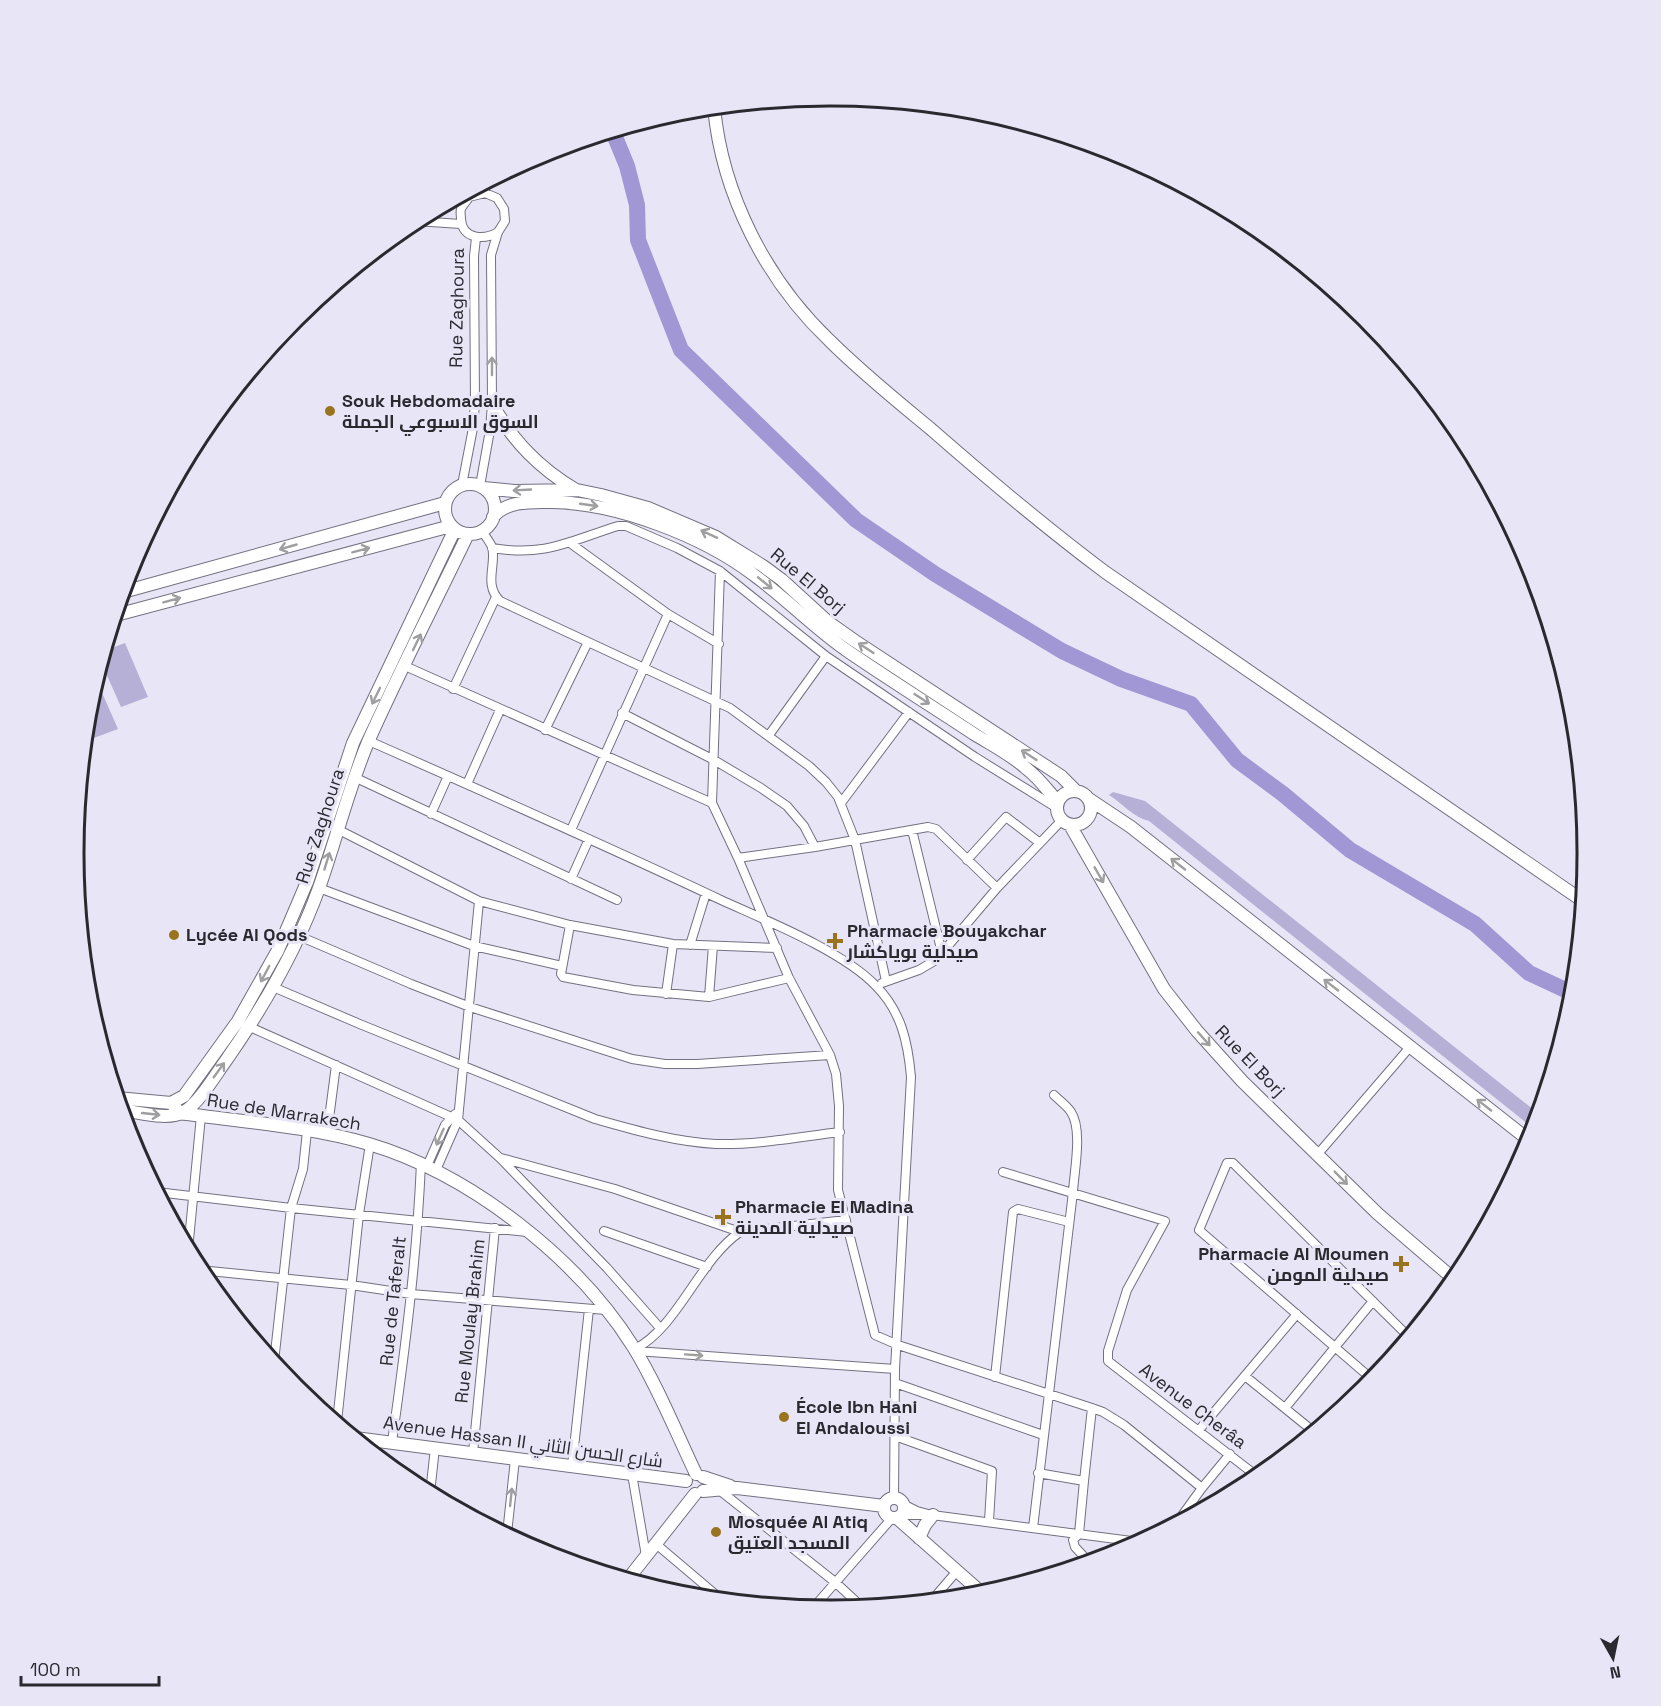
<svg xmlns="http://www.w3.org/2000/svg" width="1661" height="1706" font-family="'Space Grotesk',Cairo,sans-serif">
<rect width="100%" height="100%" fill="#e8e5f7"/>
<path fill="#b6b0d6" d="M125,643L148,697L121,707L101,662L104,651Z
M96,679L118,729L91,739C82,719 90,699 96,679Z
M1113,792L1145,801L1539,1114L1534,1129L1149,821C1134,818 1122,803 1109,795Z"/>
<g fill="none" stroke-linecap="round" stroke-linejoin="round">
<path stroke="#a297d5" stroke-width="16" d="M613,132L627,166L637,205L638,240L681,350L856,520L935,574L1062,651L1121,679L1191,704L1237,760L1283,794L1350,850L1475,924L1529,973L1574,994"/>
<g stroke="#737180" stroke-width="10">
<path id="street" d="M484,184L485,193
M415,221L461,224
M462,485L473,428L475,403L474,256L476,238
M480,486L490,430L492,404L491,255L498,232L505,221L504,209L497,198L485,193L469,197C467,201 462,206 461,209C460,212 461,216 461,219C462,240 485,240 498,232
M482,531C485,536 490,542 492,547C497,564 483,584 500,601L730,708L809,766L826,782L838,797L855,840L886,981
M570,543L668,614L719,644
M492,548C546,557 569,541 618,526H626L677,548L720,571L826,656L975,757L1057,808
M720,571L712,803L738,858L789,978L830,1055L836,1074L839,1106L838,1190L875,1335L898,1345L1092,1408L1103,1412L1124,1425L1202,1488L1178,1521
M405,666L712,803
M453,689L496,597
M622,713L714,760L761,788L787,806L804,826L815,847
M545,730L588,642
M769,735L826,656
M369,741C487,793 605,845 721,900C765,920 843,951 876,986C901,1011 908,1042 911,1077L895,1369L894,1498
M354,777L617,900
M467,784L500,710
M841,803L909,712
M431,814L448,776
M337,829L479,901L570,925L673,944L777,948
M571,830L668,614
M912,830L942,953
M738,858L815,847L928,827L936,829L997,888
M967,860L1006,817L1040,843
M571,879L589,839
M319,888L474,946L562,966
M570,925L561,974L563,977L633,990L709,997L789,978
M299,936L411,984L470,1007L632,1059L665,1064H697L830,1055
M690,945L706,893
M882,983L919,970L936,960L997,888L1062,820
M273,987L362,1025L595,1119C634,1130 675,1142 716,1144C757,1145 799,1137 840,1132
M666,994L673,944
M709,997L713,946
M250,1027L458,1120L500,1158L607,1268L660,1328
M327,1134L336,1065
M1317,1155L1410,1047
M501,1158L615,1189L740,1232L846,1220
M427,1166L445,1125L455,1114
M436,1170L458,1120L479,901
M1003,1172L1165,1221L1127,1290L1108,1351V1361L1258,1477
M157,1192L291,1208L527,1232
M604,1231L707,1267
M188,1250L201,1116
M199,1270L351,1285L411,1294L606,1310
M635,1349C678,1327 699,1260 740,1232
M636,1351L895,1369
M274,1362L291,1208L303,1169L307,1131
M1245,1376L1313,1431
M995,1377L1013,1212L1018,1209L1069,1222
M1373,1380L1199,1230L1227,1163H1233L1408,1336
M895,1383L1043,1435
M1365,1389L1377,1374
M1285,1408L1373,1301
M337,1422L359,1214L370,1144
M1199,1430L1297,1314
M895,1436L992,1471L989,1521
M392,1442C405,1350 417,1257 421,1163
M473,1453L495,1228
M572,1466L589,1309
M1038,1473L1084,1481L1079,1534L1073,1540L1075,1547L1089,1562
M632,1474L646,1556
M1084,1481L1092,1408
M1202,1488L1230,1454
M718,1489L835,1582L862,1607
M430,1493L435,1448
M903,1504L917,1511L932,1515L1139,1542
M901,1515H923
M1033,1528L1073,1192C1074,1172 1083,1130 1071,1112C1067,1106 1060,1101 1054,1095
M507,1534L515,1459
M656,1544L721,1599
M932,1600L957,1571
M813,1608L892,1518"/>
</g>
<g stroke="#737180" stroke-width="14">
<path id="secondary" d="M714,107C722,194 766,280 829,340C861,372 897,401 932,430C988,479 1045,527 1105,572L1583,901
M492,404C513,441 539,468 576,490
M445 509a25 25 0 1 1 50 0a25 25 0 1 1-50 0Z
M484,488L514,491L577,490L601,495L648,508L716,537L763,566L782,580L828,622L855,641L1061,776L1075,790
M493,517C507,500 532,502 552,502C617,503 703,536 754,575C787,599 815,629 849,652C890,680 933,707 974,734C992,745 1012,755 1027,769C1039,778 1048,791 1058,802
M123,592L445,503
M116,615L451,526
M1057 808a17 17 0 1 1 34 0a17 17 0 1 1-34 0Z
M1089,799L1131,827L1530,1141
M1070,825L1164,989L1197,1031L1242,1081L1378,1214L1455,1280
M117,1098L171,1103L180,1113C243,1122 308,1126 369,1144C470,1174 578,1258 634,1348C658,1387 676,1432 696,1474
M171,1103L184,1096L238,1021L278,950L307,882L353,743L455,529
M121,1110C139,1112 167,1121 184,1112C199,1103 216,1074 227,1059C264,1006 297,949 319,888C336,840 348,790 368,742C399,672 435,603 468,534
M355,1438L686,1481
M703,1477L730,1486
M703,1491L737,1488L884,1506
M884 1508a10 10 0 1 1 20 0a10 10 0 1 1-20 0Z
M897,1518L983,1594
M919,1538L925,1525L933,1515
M628,1579L695,1494"/>
</g>
<use href="#street" stroke="#fff" stroke-width="8"/>
<use href="#secondary" stroke="#fff" stroke-width="12"/>
</g>
<defs><path id="oneway-shaft" d="M-6 0H5M1.5-3L5.5 0L1.5 3" fill="none" stroke-width="1.6" stroke-linecap="round" stroke-linejoin="round" transform="scale(1.5)"/></defs>
<g stroke="#9f9fa1">
<use href="#oneway-shaft" transform="translate(492 366) rotate(-90)"/>
<use href="#oneway-shaft" transform="translate(522 490) rotate(177)"/>
<use href="#oneway-shaft" transform="translate(589 505) rotate(8)"/>
<use href="#oneway-shaft" transform="translate(709 534) rotate(-155)"/>
<use href="#oneway-shaft" transform="translate(288 547) rotate(164)"/>
<use href="#oneway-shaft" transform="translate(361 550) rotate(-15)"/>
<use href="#oneway-shaft" transform="translate(765 583) rotate(39)"/>
<use href="#oneway-shaft" transform="translate(172 600) rotate(-15)"/>
<use href="#oneway-shaft" transform="translate(417 642) rotate(-64)"/>
<use href="#oneway-shaft" transform="translate(866 648) rotate(-147)"/>
<use href="#oneway-shaft" transform="translate(376 696) rotate(116)"/>
<use href="#oneway-shaft" transform="translate(922 699) rotate(33)"/>
<use href="#oneway-shaft" transform="translate(1029 755) rotate(-147)"/>
<use href="#oneway-shaft" transform="translate(327 861) rotate(-73)"/>
<use href="#oneway-shaft" transform="translate(1178 864) rotate(-142)"/>
<use href="#oneway-shaft" transform="translate(1099 875) rotate(60)"/>
<use href="#oneway-shaft" transform="translate(265 974) rotate(118)"/>
<use href="#oneway-shaft" transform="translate(1331 985) rotate(-142)"/>
<use href="#oneway-shaft" transform="translate(1204 1039) rotate(48)"/>
<use href="#oneway-shaft" transform="translate(219 1070) rotate(-54)"/>
<use href="#oneway-shaft" transform="translate(1484 1105) rotate(-142)"/>
<use href="#oneway-shaft" transform="translate(151 1114) rotate(6)"/>
<use href="#oneway-shaft" transform="translate(440 1137) rotate(114)"/>
<use href="#oneway-shaft" transform="translate(1341 1178) rotate(45)"/>
<use href="#oneway-shaft" transform="translate(694 1355) rotate(4)"/>
<use href="#oneway-shaft" transform="translate(511 1497) rotate(-84)"/>
</g>
<g fill="#9a731f" stroke="#e8e5f7" stroke-width="2">
<circle cx="330" cy="411" r="6"/>
<circle cx="174" cy="935" r="6"/>
<path d="M832 932h6v6h6v6h-6v6h-6v-6h-6v-6h6z"/>
<path d="M720 1208h6v6h6v6h-6v6h-6v-6h-6v-6h6z"/>
<path d="M1398 1255h6v6h6v6h-6v6h-6v-6h-6v-6h6z"/>
<circle cx="784" cy="1417" r="6"/>
<circle cx="716" cy="1532" r="6"/>
</g>
<g text-anchor="middle" stroke-width="6" stroke-linejoin="round" paint-order="stroke">
<g font-size="18" fill="#2a292f" stroke="#e8e5f7">
<text transform="translate(457 308) rotate(-89)" y="6">Rue Zaghoura</text>
<text transform="translate(808 581) rotate(40)" y="6">Rue El Borj</text>
<text transform="translate(320 826) rotate(-72)" y="6">Rue Zaghoura</text>
<text transform="translate(1250 1061) rotate(46)" y="6">Rue El Borj</text>
<text transform="translate(284 1112) rotate(9)" y="6">Rue de Marrakech</text>
<text transform="translate(393 1301) rotate(-84)" y="6">Rue de Taferalt</text>
<text transform="translate(470 1321) rotate(-84)" y="6">Rue Moulay Brahim</text>
<text transform="translate(1193 1406) rotate(37)" y="6">Avenue Cherâa</text>
<text transform="translate(523 1442) rotate(8)" y="6">Avenue Hassan II شارع الحسن الثاني</text>
</g>
<g font-size="18" font-weight="bold" fill="#2a292f" stroke="#e8e5f7" text-anchor="start">
<text x="342" y="407">Souk Hebdomadaire<tspan x="342" dy="21">السوق الاسبوعي الجملة</tspan></text>
<text x="847" y="937">Pharmacie Bouyakchar<tspan x="847" dy="21">صيدلية بوياكشار</tspan></text>
<text x="186" y="941">Lycée Al Qods</text>
<text x="735" y="1213">Pharmacie El Madina<tspan x="735" dy="21">صيدلية المدينة</tspan></text>
<text x="1389" y="1260" text-anchor="end">Pharmacie Al Moumen<tspan x="1389" dy="21">صيدلية المومن</tspan></text>
<text x="796" y="1413">École Ibn Hani<tspan x="796" dy="21">El Andaloussi</tspan></text>
<text x="728" y="1528">Mosquée Al Atiq<tspan x="728" dy="21">المسجد العتيق</tspan></text>
</g>
</g>
<path d="M0 0H1661V1706H0ZM830 106H831A746 746 0 0 1 1577 852V854A746 746 0 0 1 831 1600H830A746 746 0 0 1 84 854V852A746 746 0 0 1 830 106Z" fill="#e8e5f7" fill-rule="evenodd"/>
<path fill="none" stroke="#2a292f" stroke-width="3" d="M830 106H831A746 746 0 0 1 1577 852V854A746 746 0 0 1 831 1600H830A746 746 0 0 1 84 854V852A746 746 0 0 1 830 106Z"/>
<g transform="translate(1613 1658) rotate(171)" stroke="#e8e5f7" stroke-width="4.5" paint-order="stroke">
<path d="M0-4.5L10 22L0 15L-10 22Z" fill="#2a292f"/>
<text y="-9" font-size="16" font-weight="bold" text-anchor="middle" fill="#2a292f">N</text>
</g>
<path d="M21 1676v9h138v-9" fill="none" stroke="#2a292f" stroke-width="3"/>
<text x="30" y="1676" font-size="18" fill="#2a292f" stroke="#e8e5f7" stroke-width="4.5" paint-order="stroke">100 m</text>
</svg>
